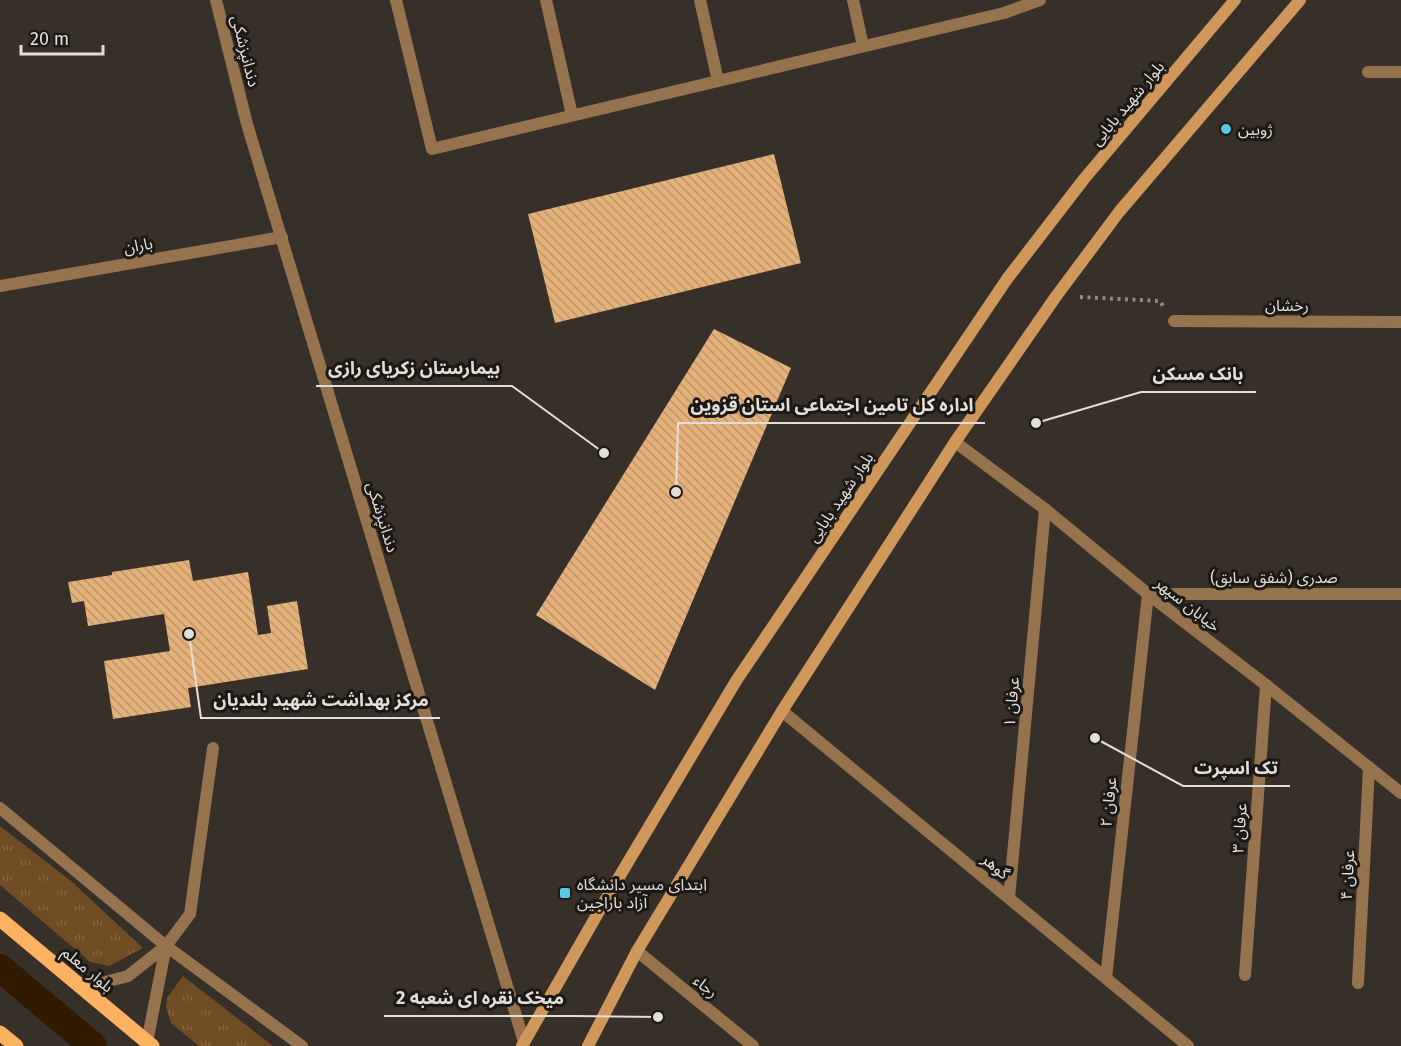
<svg xmlns="http://www.w3.org/2000/svg" width="1401" height="1046" font-family="'Fira Sans','Noto Sans Arabic',sans-serif">
<defs>
<pattern id="grass-tufts" width="24" height="20" patternUnits="userSpaceOnUse" patternTransform="scale(1.5)"><rect width="24" height="20" fill="#704c22"/><path d="M3 7l-1-3M5 7V3M7 7l1-3M15 17l-1-3M17 17v-4M19 17l1-3" fill="none" stroke="#846542"/></pattern>
<pattern id="building-back-hatch" width="6" height="6" patternUnits="userSpaceOnUse" patternTransform="scale(1.5)"><rect width="6" height="6" fill="#e5b17a"/><path d="M-1 5l2 2M0 0l6 6M5-1l2 2" fill="none" stroke="#bd966c"/></pattern>
</defs>
<rect width="100%" height="100%" fill="#373028"/>
<path fill="url(#grass-tufts)" d="M0,826L71,881L143,948L109,966L90,962L0,885Z
M183,976L273,1046H199L171,1023L166,1007L167,998Z"/>
<g fill="none" stroke-linecap="round" stroke-linejoin="round">
<path stroke="#311a00" stroke-width="28" d="M0,968L93,1046"/>
</g>
<path fill="url(#building-back-hatch)" d="M774,154L801,263L555,323L528,214Z
M714,329L791,368L655,690L536,615Z
M189,560L193,581L248,572L258,635L271,633L267,606L297,601L308,669L188,688L191,707L113,719L104,661L170,651L164,614L88,626L84,601L72,603L68,582L112,575V572Z"/>
<g fill="none" stroke-linecap="round" stroke-linejoin="round">
<path stroke="#918b85" stroke-width="4" stroke-dasharray="3 4.5" stroke-linecap="butt" d="M1080,297L1160,301L1163,306"/>
<path stroke="#96734d" stroke-width="12" d="M396,0L432,149L1004,13L1040,0
M546,0L572,115
M700,0L718,81
M853,0L863,46"/>
<path stroke="#96734d" stroke-width="12" d="M1368,72H1401
M0,286L282,237
M1174,321L1401,322
M782,711L1188,1046
M0,808L166,946L302,1046
M1009,898L1045,509
M166,946L190,914L213,748
M637,951L753,1046
M1245,975L1266,685
M1106,978L1148,594H1401
M1358,983L1369,767
M83,988L128,976L166,946L147,1042"/>
<path stroke="#96734d" stroke-width="12" d="M216,0L247,124L524,1042
M955,442L1045,509L1148,594L1266,685L1401,793"/>
<path stroke="#cf9759" stroke-width="12" d="M522,1046L606,899L736,681L1007,279L1084,179L1235,0
M588,1046L637,951L782,711L955,442L1057,295L1119,212L1300,0"/>
<path stroke="#fcb260" stroke-width="15" d="M0,919L152,1046
M0,1033L16,1046"/>
</g>
<g fill="#59c8e4" stroke="#1c1815" stroke-width="2">
<circle cx="1226" cy="129" r="6"/>
<rect x="559" y="887" width="12" height="12" rx="3"/>
</g>
<g text-anchor="middle" stroke-width="6" stroke-linejoin="round" paint-order="stroke">
<g font-size="16" fill="#e2ded9" stroke="#1c1815">
<text transform="translate(246 51) rotate(76)" y="6">دندانپزشکی</text>
<text transform="translate(1127 103) rotate(-50)" y="6">بلوار شهید بابایی</text>
<text transform="translate(138 245) rotate(-10)" y="6">باران</text>
<text x="1287" y="311">رخشان</text>
<text transform="translate(840 497) rotate(-56)" y="6">بلوار شهید بابایی</text>
<text transform="translate(383 517) rotate(73)" y="6">دندانپزشکی</text>
<text x="1274" y="583">صدری (شفق سابق)</text>
<text transform="translate(1188 604) rotate(38)" y="6">خیابان سپهر</text>
<text transform="translate(1011 702) rotate(-85)" y="6">عرفان ۱</text>
<text transform="translate(1108 802) rotate(-84)" y="6">عرفان ۲</text>
<text transform="translate(1239 828) rotate(-86)" y="6">عرفان ۳</text>
<text transform="translate(996 866) rotate(40)" y="6">گوهر</text>
<text transform="translate(1347 875) rotate(-87)" y="6">عرفان ۴</text>
<text transform="translate(88 969) rotate(40)" y="6">بلوار معلم</text>
<text transform="translate(706 986) rotate(39)" y="6">رجاء</text>
</g>
<g font-size="16" fill="#e2ded9" stroke="#1c1815" text-anchor="start">
<text x="1238" y="135">ژوبین</text>
<text x="577" y="890">ابتدای مسیر دانشگاه<tspan x="577" dy="18">آزاد باراجین</tspan></text>
</g>
</g>
<path fill="none" stroke="#e2ded9" stroke-width="2" d="M604 453L512 386H316M1036 423L1141 392H1256M676 492L678 423H985M189 634L201 718H440M1095 738L1183 786H1290M658 1017L575 1016H384"/>
<g fill="#e2ded9" stroke="#1c1815" stroke-width="2">
<circle cx="604" cy="453" r="6"/>
<circle cx="1036" cy="423" r="6"/>
<circle cx="676" cy="492" r="6"/>
<circle cx="189" cy="634" r="6"/>
<circle cx="1095" cy="738" r="6"/>
<circle cx="658" cy="1017" r="6"/>
</g>
<g font-size="18" text-anchor="middle" font-weight="bold" fill="#e2ded9" stroke="#1c1815" stroke-width="6" stroke-linejoin="round" paint-order="stroke">
<text x="414" y="374">بیمارستان زکریای رازی</text>
<text x="1198" y="380">بانک مسکن</text>
<text x="832" y="411">اداره کل تامین اجتماعی استان قزوین</text>
<text x="321" y="706">مرکز بهداشت شهید بلندیان</text>
<text x="1236" y="774">تک اسپرت</text>
<text x="480" y="1004">میخک نقره ای شعبه 2</text>
</g>
<path d="M21 45v9h82v-9" fill="none" stroke="#e2ded9" stroke-width="3"/>
<text x="30" y="45" font-size="18" fill="#e2ded9" stroke="#1c1815" stroke-width="4.5" paint-order="stroke">20 m</text>
</svg>
